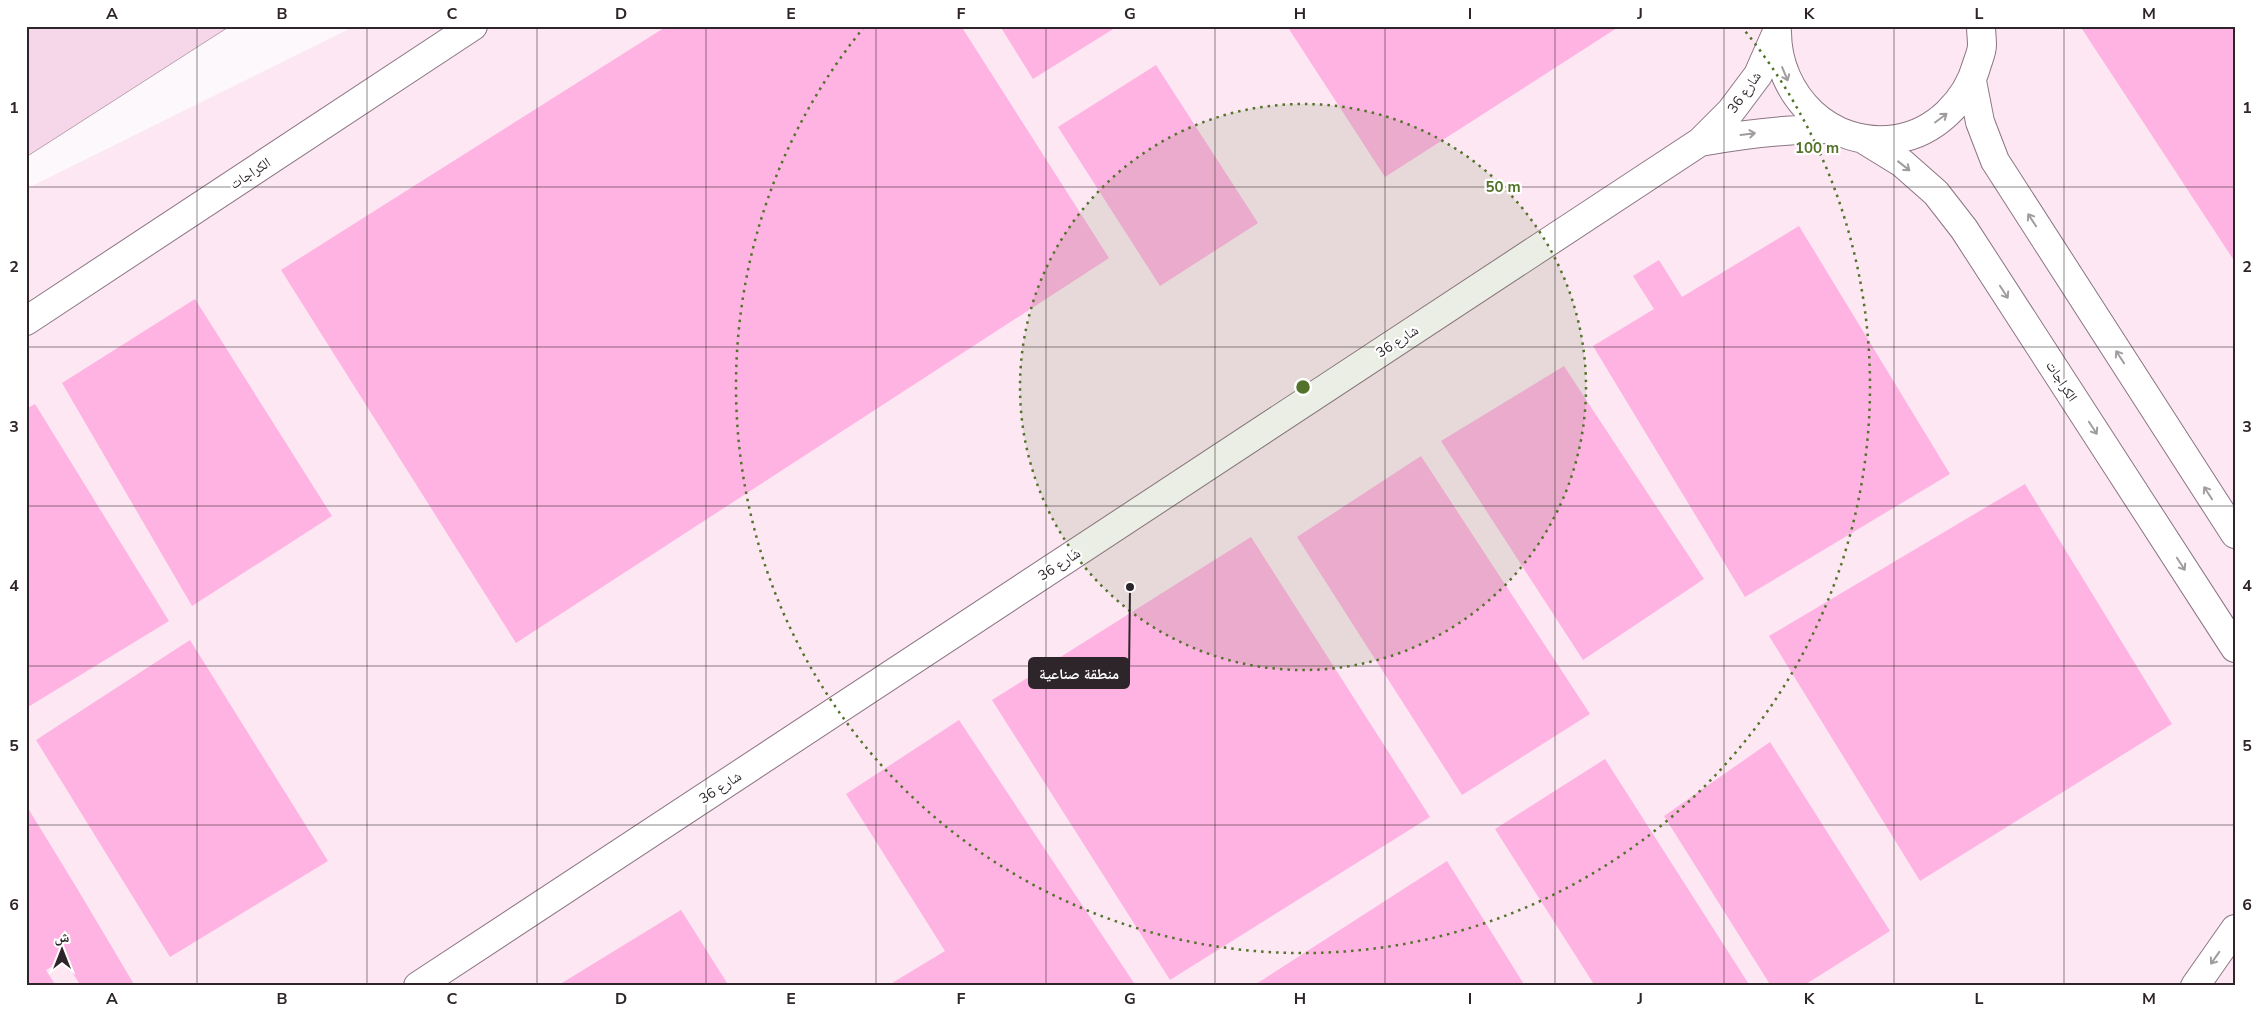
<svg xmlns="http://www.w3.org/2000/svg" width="2261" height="1012" font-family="'Nunito Sans','Noto Naskh Arabic',sans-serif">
<rect width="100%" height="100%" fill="#fdf8fb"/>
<path fill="#fce7f3" d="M355,26H2235V986H26V189Z"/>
<path fill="#f6d7ea" stroke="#baa2b0" d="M26,26H230L26,157Z"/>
<path fill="#ffb3e3" d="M667,26H961L1109,258L516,643L281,270Z
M1000,26H1118L1033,79Z
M1287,26H1620L1385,177Z
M2080,26H2235V262Z
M1156,65L1258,223L1160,286L1058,127Z
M1799,226L1950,474L1745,597L1593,346L1654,309L1633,276L1659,260L1682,297Z
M195,299L332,516L192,606L62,383Z
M1564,366L1704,579L1583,660L1441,441Z
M35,404L169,621L28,707L26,705V409Z
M1421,456L1590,714L1462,795L1297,537Z
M2025,484L2172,724L1920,881L1769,636Z
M1251,537L1430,817L1170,980L992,700Z
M190,640L328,861L170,957L36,740Z
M959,720L1136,986H887L945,951L846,794Z
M1770,742L1890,931L1803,986H1771L1664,816Z
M1605,759L1750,986H1595L1495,829Z
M26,805L75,885L135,986H81L64,960L46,970L56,986H26Z
M1447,861L1525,986H1253Z
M681,910L729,986H557Z"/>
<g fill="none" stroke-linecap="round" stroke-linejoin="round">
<g stroke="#8c7583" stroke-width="30">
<path id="minor" d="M1777,32C1777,95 1830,149 1896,139C1935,133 1967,101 1977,64C1979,58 1982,51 1982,45C1982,39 1981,32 1981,26
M1972,81L1980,122L1995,161L2235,534
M1863,139L1902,163L1936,193L1964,229L2235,648
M1700,142C1744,134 1786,129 1831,129
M26,321L473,26
M418,986L1700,142L1731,111L1758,75L1776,34
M2195,986L2235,929"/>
</g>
<use href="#minor" stroke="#fff" stroke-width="28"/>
</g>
<defs><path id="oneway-shaft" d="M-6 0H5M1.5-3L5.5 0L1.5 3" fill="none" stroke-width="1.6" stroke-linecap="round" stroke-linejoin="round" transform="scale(1.25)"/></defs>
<g stroke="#a19d9f">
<use href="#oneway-shaft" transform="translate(1785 74) rotate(67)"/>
<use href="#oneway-shaft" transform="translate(1941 118) rotate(-37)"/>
<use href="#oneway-shaft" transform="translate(1748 134) rotate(-7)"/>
<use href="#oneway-shaft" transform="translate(1904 166) rotate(38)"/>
<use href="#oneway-shaft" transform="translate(2032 220) rotate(-123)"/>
<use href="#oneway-shaft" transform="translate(2004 292) rotate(57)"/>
<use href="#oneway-shaft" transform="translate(2120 357) rotate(-123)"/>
<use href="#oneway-shaft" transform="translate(2093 428) rotate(57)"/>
<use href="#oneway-shaft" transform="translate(2208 493) rotate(-123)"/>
<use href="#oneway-shaft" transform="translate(2181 564) rotate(57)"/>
<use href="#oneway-shaft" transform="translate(2215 958) rotate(125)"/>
</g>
<path fill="none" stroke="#2e252a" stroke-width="1" stroke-opacity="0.55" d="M197,26V986M367,26V986M537,26V986M706,26V986M876,26V986M1046,26V986M1215,26V986M1385,26V986M1555,26V986M1724,26V986M1894,26V986M2064,26V986M26,187H2235M26,347H2235M26,506H2235M26,666H2235M26,825H2235"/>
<circle cx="1303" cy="387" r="283" fill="#527329" fill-opacity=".12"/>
<g fill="none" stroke="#527329" stroke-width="2.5" stroke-dasharray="2.5 5">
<circle cx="1303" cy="387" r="283"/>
<path d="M1741 26A567 567 0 1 1 865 26"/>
</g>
<g text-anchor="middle" stroke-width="4.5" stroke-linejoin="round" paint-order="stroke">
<g font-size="14" fill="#2e252a" stroke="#fff">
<text transform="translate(1744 92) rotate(-55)" y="5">شارع 36</text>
<text transform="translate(250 173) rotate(-33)" y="5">الكراجات</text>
<text transform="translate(1397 341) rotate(-33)" y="5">شارع 36</text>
<text transform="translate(2062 381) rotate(57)" y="5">الكراجات</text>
<text transform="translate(1059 564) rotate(-33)" y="5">شارع 36</text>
<text transform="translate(720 787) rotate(-33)" y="5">شارع 36</text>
</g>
</g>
<circle cx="1303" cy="387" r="8" fill="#527329" stroke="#fff" stroke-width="2.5"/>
<g font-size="15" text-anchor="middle" font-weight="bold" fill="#527329" stroke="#fff" stroke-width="4.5" stroke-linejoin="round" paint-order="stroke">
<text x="1817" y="153">100 m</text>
<text x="1503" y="192">50 m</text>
</g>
<path fill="none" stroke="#2e252a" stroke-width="2" d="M1130 587L1129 673"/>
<circle fill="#2e252a" stroke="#fff" stroke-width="2" cx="1130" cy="587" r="5"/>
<rect fill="#2e252a" stroke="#2e252a" stroke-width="2" x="1029" y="658" width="100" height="30" rx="5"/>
<g font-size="15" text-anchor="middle" font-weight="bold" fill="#fff">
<text x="1079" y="679">منطقة صناعية</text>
</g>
<rect width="2261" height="1012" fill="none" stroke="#ffffff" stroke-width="55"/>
<g transform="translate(62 950)" stroke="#ffffff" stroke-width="4" paint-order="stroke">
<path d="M0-4L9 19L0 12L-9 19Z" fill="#2e252a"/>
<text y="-8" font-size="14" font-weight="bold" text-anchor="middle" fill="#2e252a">ش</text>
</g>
<rect x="28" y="28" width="2206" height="956" fill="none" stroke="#2e252a" stroke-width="2"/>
<g font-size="16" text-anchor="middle" font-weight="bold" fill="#2e252a">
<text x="112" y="19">A</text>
<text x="282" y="19">B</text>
<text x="452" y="19">C</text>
<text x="621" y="19">D</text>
<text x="791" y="19">E</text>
<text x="961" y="19">F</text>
<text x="1130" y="19">G</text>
<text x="1300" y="19">H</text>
<text x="1470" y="19">I</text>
<text x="1640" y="19">J</text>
<text x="1809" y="19">K</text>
<text x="1979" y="19">L</text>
<text x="2149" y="19">M</text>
<text x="14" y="113">1</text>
<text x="2247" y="113">1</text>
<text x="14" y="272">2</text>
<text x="2247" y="272">2</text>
<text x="14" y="432">3</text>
<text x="2247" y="432">3</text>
<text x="14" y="591">4</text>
<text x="2247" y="591">4</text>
<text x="14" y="751">5</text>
<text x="2247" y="751">5</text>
<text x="14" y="910">6</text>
<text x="2247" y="910">6</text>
<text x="112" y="1004">A</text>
<text x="282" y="1004">B</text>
<text x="452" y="1004">C</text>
<text x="621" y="1004">D</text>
<text x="791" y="1004">E</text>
<text x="961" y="1004">F</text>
<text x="1130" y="1004">G</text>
<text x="1300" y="1004">H</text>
<text x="1470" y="1004">I</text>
<text x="1640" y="1004">J</text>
<text x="1809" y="1004">K</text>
<text x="1979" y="1004">L</text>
<text x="2149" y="1004">M</text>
</g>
</svg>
